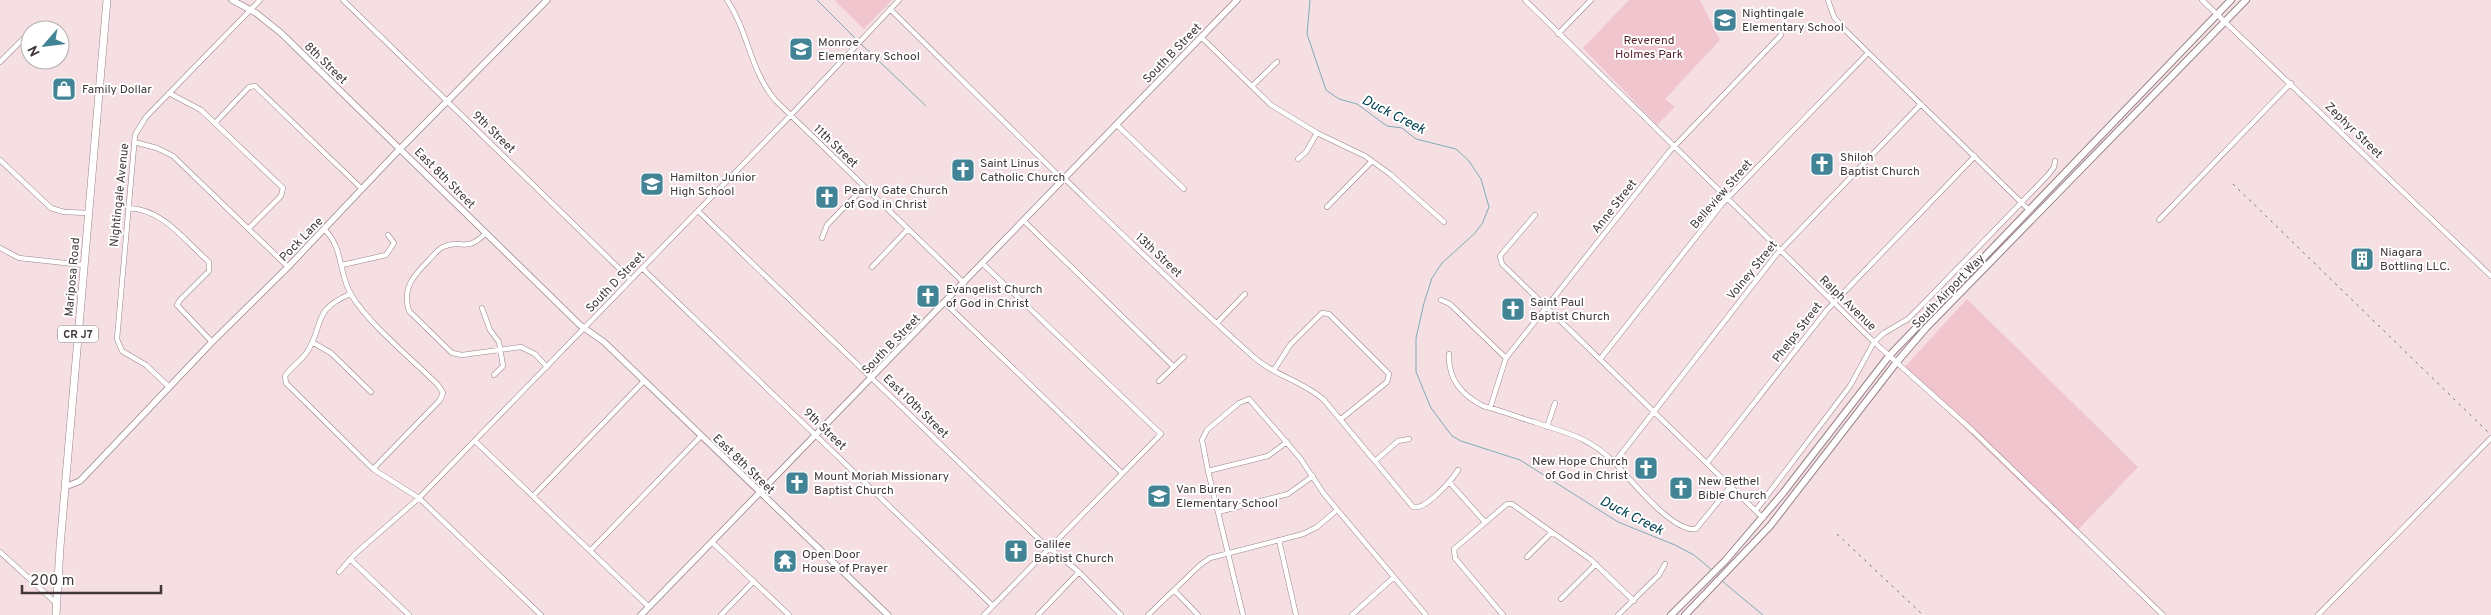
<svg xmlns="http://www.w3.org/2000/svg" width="2491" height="615" font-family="Overpass,sans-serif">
<rect width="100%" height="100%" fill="#f5dfe3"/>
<path fill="#f0c5cd" d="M834,0H892L864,29Z
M1629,0H1700L1720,40L1665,99L1675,107L1657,125L1583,48Z
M1967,299L2138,467L2074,534L1903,369Z"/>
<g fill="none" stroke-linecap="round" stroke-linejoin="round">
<path stroke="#80abb8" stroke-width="1" d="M817,0L857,40
M1310,0L1307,34L1326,90L1339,99L1357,104L1387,126L1402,128L1416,139L1456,149L1469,161L1481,179L1489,207L1482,224L1474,234L1442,263L1432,278L1424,303L1416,338V372L1431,408L1452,436L1461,441L1520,460L1618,522L1675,545L1694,555L1713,571
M860,43L926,106
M1722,581L1763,615"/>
<g stroke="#998488" stroke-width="5.5">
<path id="minor" d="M343,0L630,279
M727,0C749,33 749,68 775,100L964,283
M1525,0L1874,342L1973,431L2163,615
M1828,0L1834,17L1844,29L2029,210
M2202,0L2491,276
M890,9L1057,174L1065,179C1128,240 1190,301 1256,359C1276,376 1304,382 1324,400L1413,507C1425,511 1452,480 1458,470
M1558,34L1591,0
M1202,38L1271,105L1317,133L1365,156L1390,174L1444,222
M0,62L24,38
M1252,86L1277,62
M169,93L201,110L283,188L281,196L249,228
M215,123L249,87L255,86L362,189
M1117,125L1184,189
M134,142L157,148L173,156L288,267
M1298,159L1306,152L1317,133
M0,160L51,208L64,212L89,213
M1327,207L1372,161
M128,208C163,209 184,240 209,262V271L180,300L177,305L212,342
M698,211L1042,542L1079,572L1121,615
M1535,215L1500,256L1502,264L1763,518
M2159,220L2291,83
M1024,221L1174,367
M325,230C344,249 338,274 352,296C369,324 413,360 438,385L443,393L440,400L373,469
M486,233C465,254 462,238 443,247C438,249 433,256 429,260C413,276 402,288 409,311L452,353L462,355L521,347L535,354L547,367
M822,238L827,225L864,187
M0,248L19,258L84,265
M982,263L1161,434L984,615
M342,265L386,255L394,243L388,235
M872,267L908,229
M642,268L993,606
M350,294C311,311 325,324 307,352C301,361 291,367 285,376L286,383L373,469L419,498L541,615
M1441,300L1450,304L1506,358
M945,303L1122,473
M482,308L490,330L499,342L503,366L494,375
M1217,323L1245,294
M312,342L331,353L371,392
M1449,354C1448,380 1462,395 1483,406C1500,410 1517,417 1534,422C1569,434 1587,436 1615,463C1630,479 1673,533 1696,529L1731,486
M1601,358L1722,204L1868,53
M1274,370L1290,345L1322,313L1329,314L1389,374L1387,382L1341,419
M1159,381L1184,357
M169,387L146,365L122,351L117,339L135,135L146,117L260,0
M1490,408L1506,358L1669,152L1781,35
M1547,427L1555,403
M475,441L649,607
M1375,461L1398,441L1409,439
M1614,463L1776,255L1921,104
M1707,463L1827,310L1975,156
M1208,471L1268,456L1287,442
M1450,483L1484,521
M533,496L644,381
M1756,510L1850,386L1874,342L1884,333L1908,319L1922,305L2048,175L2054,167L2055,161
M1218,512L1288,494L1313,476
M1279,540L1296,615
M712,542L789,615
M590,551L701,436
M0,552L56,603
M1527,557L1551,533
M350,559L409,615
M339,572L355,554L419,498L790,116L899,0
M1174,590L1198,615
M1561,599L1596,564
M721,615L754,581
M1038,615L1079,572
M1148,615L1200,565L1210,558L1303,534L1317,527L1337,510
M1243,615L1208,471L1202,440L1207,430L1239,403L1249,399L1300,458L1324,494L1426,615
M1352,615L1394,577
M1503,615L1455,558L1454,549L1507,504H1512L1590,559L1634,601
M1618,615L1659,575L1665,564
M2318,615L2491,438"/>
</g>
<g stroke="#998488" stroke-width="7">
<path id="tertiary" d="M232,0L256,13L281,33L580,325L604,342L888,615
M65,487L80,481L212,342L288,267L393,156L547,0
M641,615L1237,0"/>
</g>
<g stroke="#998488" stroke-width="8">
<path id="secondary" d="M1671,615L1725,561L1783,493L1889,356L2231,0
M1685,615L1770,526L1896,363L1926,328L2246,0"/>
</g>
<g stroke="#998488" stroke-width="8">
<path id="primary" d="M56,615L60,547L107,0"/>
</g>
<use href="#minor" stroke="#fff" stroke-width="4.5"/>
<use href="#tertiary" stroke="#fff" stroke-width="5.5"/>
<use href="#secondary" stroke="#fff" stroke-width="6"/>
<use href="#primary" stroke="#fff" stroke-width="7"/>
<path stroke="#776a6c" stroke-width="1" stroke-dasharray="2.5 5" stroke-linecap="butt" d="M2233,184L2491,435
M1837,534L1923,615"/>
</g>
<defs>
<g id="school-square" transform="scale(1.25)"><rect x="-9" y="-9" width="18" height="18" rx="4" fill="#428395" stroke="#fff"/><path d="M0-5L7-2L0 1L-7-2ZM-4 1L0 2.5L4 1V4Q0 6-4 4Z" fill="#fff"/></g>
<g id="shop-square" transform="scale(1.25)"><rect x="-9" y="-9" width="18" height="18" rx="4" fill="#428395" stroke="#fff"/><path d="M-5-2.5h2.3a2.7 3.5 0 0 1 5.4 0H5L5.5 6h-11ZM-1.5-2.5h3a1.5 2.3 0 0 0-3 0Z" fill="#fff"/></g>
<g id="church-square" transform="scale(1.25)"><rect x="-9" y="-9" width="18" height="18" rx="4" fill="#428395" stroke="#fff"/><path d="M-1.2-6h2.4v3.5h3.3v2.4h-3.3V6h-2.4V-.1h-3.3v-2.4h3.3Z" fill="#fff"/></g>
<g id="building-square" transform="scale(1.25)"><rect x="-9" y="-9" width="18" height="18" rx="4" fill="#428395" stroke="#fff"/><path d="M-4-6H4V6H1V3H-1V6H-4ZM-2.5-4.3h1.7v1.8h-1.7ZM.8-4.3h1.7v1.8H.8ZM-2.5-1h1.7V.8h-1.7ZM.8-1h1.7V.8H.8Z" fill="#fff"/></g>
<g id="temple-square" transform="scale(1.25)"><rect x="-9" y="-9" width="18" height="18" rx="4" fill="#428395" stroke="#fff"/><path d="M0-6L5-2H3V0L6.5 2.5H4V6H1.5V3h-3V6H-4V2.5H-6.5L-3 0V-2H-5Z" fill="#fff"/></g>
</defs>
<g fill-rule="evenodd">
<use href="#school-square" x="1725" y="20"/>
<use href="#school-square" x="801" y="49"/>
<use href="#shop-square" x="64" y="89"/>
<use href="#church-square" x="1822" y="164"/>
<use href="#church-square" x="963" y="170"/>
<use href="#school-square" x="652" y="184"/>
<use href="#church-square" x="827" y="197"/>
<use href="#building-square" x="2362" y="259"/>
<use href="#church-square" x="928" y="296"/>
<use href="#church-square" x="1513" y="309"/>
<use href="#church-square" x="1646" y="468"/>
<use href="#church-square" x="797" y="483"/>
<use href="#church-square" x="1681" y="488"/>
<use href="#school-square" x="1159" y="496"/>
<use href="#church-square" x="1016" y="551"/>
<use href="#temple-square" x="785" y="561"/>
</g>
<g text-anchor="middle" stroke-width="4" stroke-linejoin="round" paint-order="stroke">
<rect fill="#fff" stroke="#797374" stroke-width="1" x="58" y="325.5" width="40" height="17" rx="4"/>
<g font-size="11" font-weight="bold" fill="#403739">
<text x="78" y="338">CR J7</text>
</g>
<g font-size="12" fill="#403739" stroke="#fff" text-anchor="start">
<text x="1742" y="17">Nightingale<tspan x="1742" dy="14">Elementary School</tspan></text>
<text x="818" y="46">Monroe<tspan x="818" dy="14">Elementary School</tspan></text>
<text x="82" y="93">Family Dollar</text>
<text x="1840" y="161">Shiloh<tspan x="1840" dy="14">Baptist Church</tspan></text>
<text x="980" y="167">Saint Linus<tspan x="980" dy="14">Catholic Church</tspan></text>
<text x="670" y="181">Hamilton Junior<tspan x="670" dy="14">High School</tspan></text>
<text x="844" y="194">Pearly Gate Church<tspan x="844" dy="14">of God in Christ</tspan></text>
<text x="2380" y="256">Niagara<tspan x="2380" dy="14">Bottling LLC.</tspan></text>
<text x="946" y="293">Evangelist Church<tspan x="946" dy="14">of God in Christ</tspan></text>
<text x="1530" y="306">Saint Paul<tspan x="1530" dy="14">Baptist Church</tspan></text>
<text x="1628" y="465" text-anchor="end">New Hope Church<tspan x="1628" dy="14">of God in Christ</tspan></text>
<text x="814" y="480">Mount Moriah Missionary<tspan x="814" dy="14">Baptist Church</tspan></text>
<text x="1698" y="485">New Bethel<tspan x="1698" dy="14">Bible Church</tspan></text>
<text x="1176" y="493">Van Buren<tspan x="1176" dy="14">Elementary School</tspan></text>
<text x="1034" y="548">Galilee<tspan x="1034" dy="14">Baptist Church</tspan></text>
<text x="802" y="558">Open Door<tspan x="802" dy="14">House of Prayer</tspan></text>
</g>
<g font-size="12" fill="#592432" stroke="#fff">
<text x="1649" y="44">Reverend<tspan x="1649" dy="14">Holmes Park</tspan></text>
</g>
<g font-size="12" fill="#403739" stroke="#fff">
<text transform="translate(1172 53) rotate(-46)" y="4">South B Street</text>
<text transform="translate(326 63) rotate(44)" y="4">8th Street</text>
<text transform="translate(2354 130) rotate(44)" y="4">Zephyr Street</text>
<text transform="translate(494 132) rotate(44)" y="4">9th Street</text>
<text transform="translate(836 146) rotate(44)" y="4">11th Street</text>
<text transform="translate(445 178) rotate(45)" y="4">East 8th Street</text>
<text transform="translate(1721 194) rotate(-49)" y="4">Belleview Street</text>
<text transform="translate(119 195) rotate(-84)" y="4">Nightingale Avenue</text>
<text transform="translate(1614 206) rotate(-52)" y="4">Anne Street</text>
<text transform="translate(301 239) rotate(-46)" y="4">Pock Lane</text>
<text transform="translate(1159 255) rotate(43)" y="4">13th Street</text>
<text transform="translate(1752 270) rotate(-51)" y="4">Volney Street</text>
<text transform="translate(72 277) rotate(-85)" y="4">Mariposa Road</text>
<text transform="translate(615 282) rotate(-46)" y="4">South D Street</text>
<text transform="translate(1948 291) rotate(-46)" y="4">South Airport Way</text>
<text transform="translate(1848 303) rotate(44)" y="4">Ralph Avenue</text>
<text transform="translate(1797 332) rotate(-52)" y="4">Phelps Street</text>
<text transform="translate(891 344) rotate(-46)" y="4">South B Street</text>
<text transform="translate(916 406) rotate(44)" y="4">East 10th Street</text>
<text transform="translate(825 429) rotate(44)" y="4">9th Street</text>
<text transform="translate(744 464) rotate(44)" y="4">East 8th Street</text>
</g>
<g font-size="14" font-style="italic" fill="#004251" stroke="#fff">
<text transform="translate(1394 114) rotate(27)" y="5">Duck Creek</text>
<text transform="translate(1632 515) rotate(27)" y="5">Duck Creek</text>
</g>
</g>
<g transform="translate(45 45) rotate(242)"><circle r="24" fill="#ffffff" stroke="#b3afb0"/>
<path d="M0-4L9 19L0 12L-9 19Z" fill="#428395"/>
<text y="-8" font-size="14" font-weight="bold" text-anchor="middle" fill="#403739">N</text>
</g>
<path d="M22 585v8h139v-8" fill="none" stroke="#403739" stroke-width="2.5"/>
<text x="30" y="585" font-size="15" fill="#403739" stroke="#ffffff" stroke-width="4" paint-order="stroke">200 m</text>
</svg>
